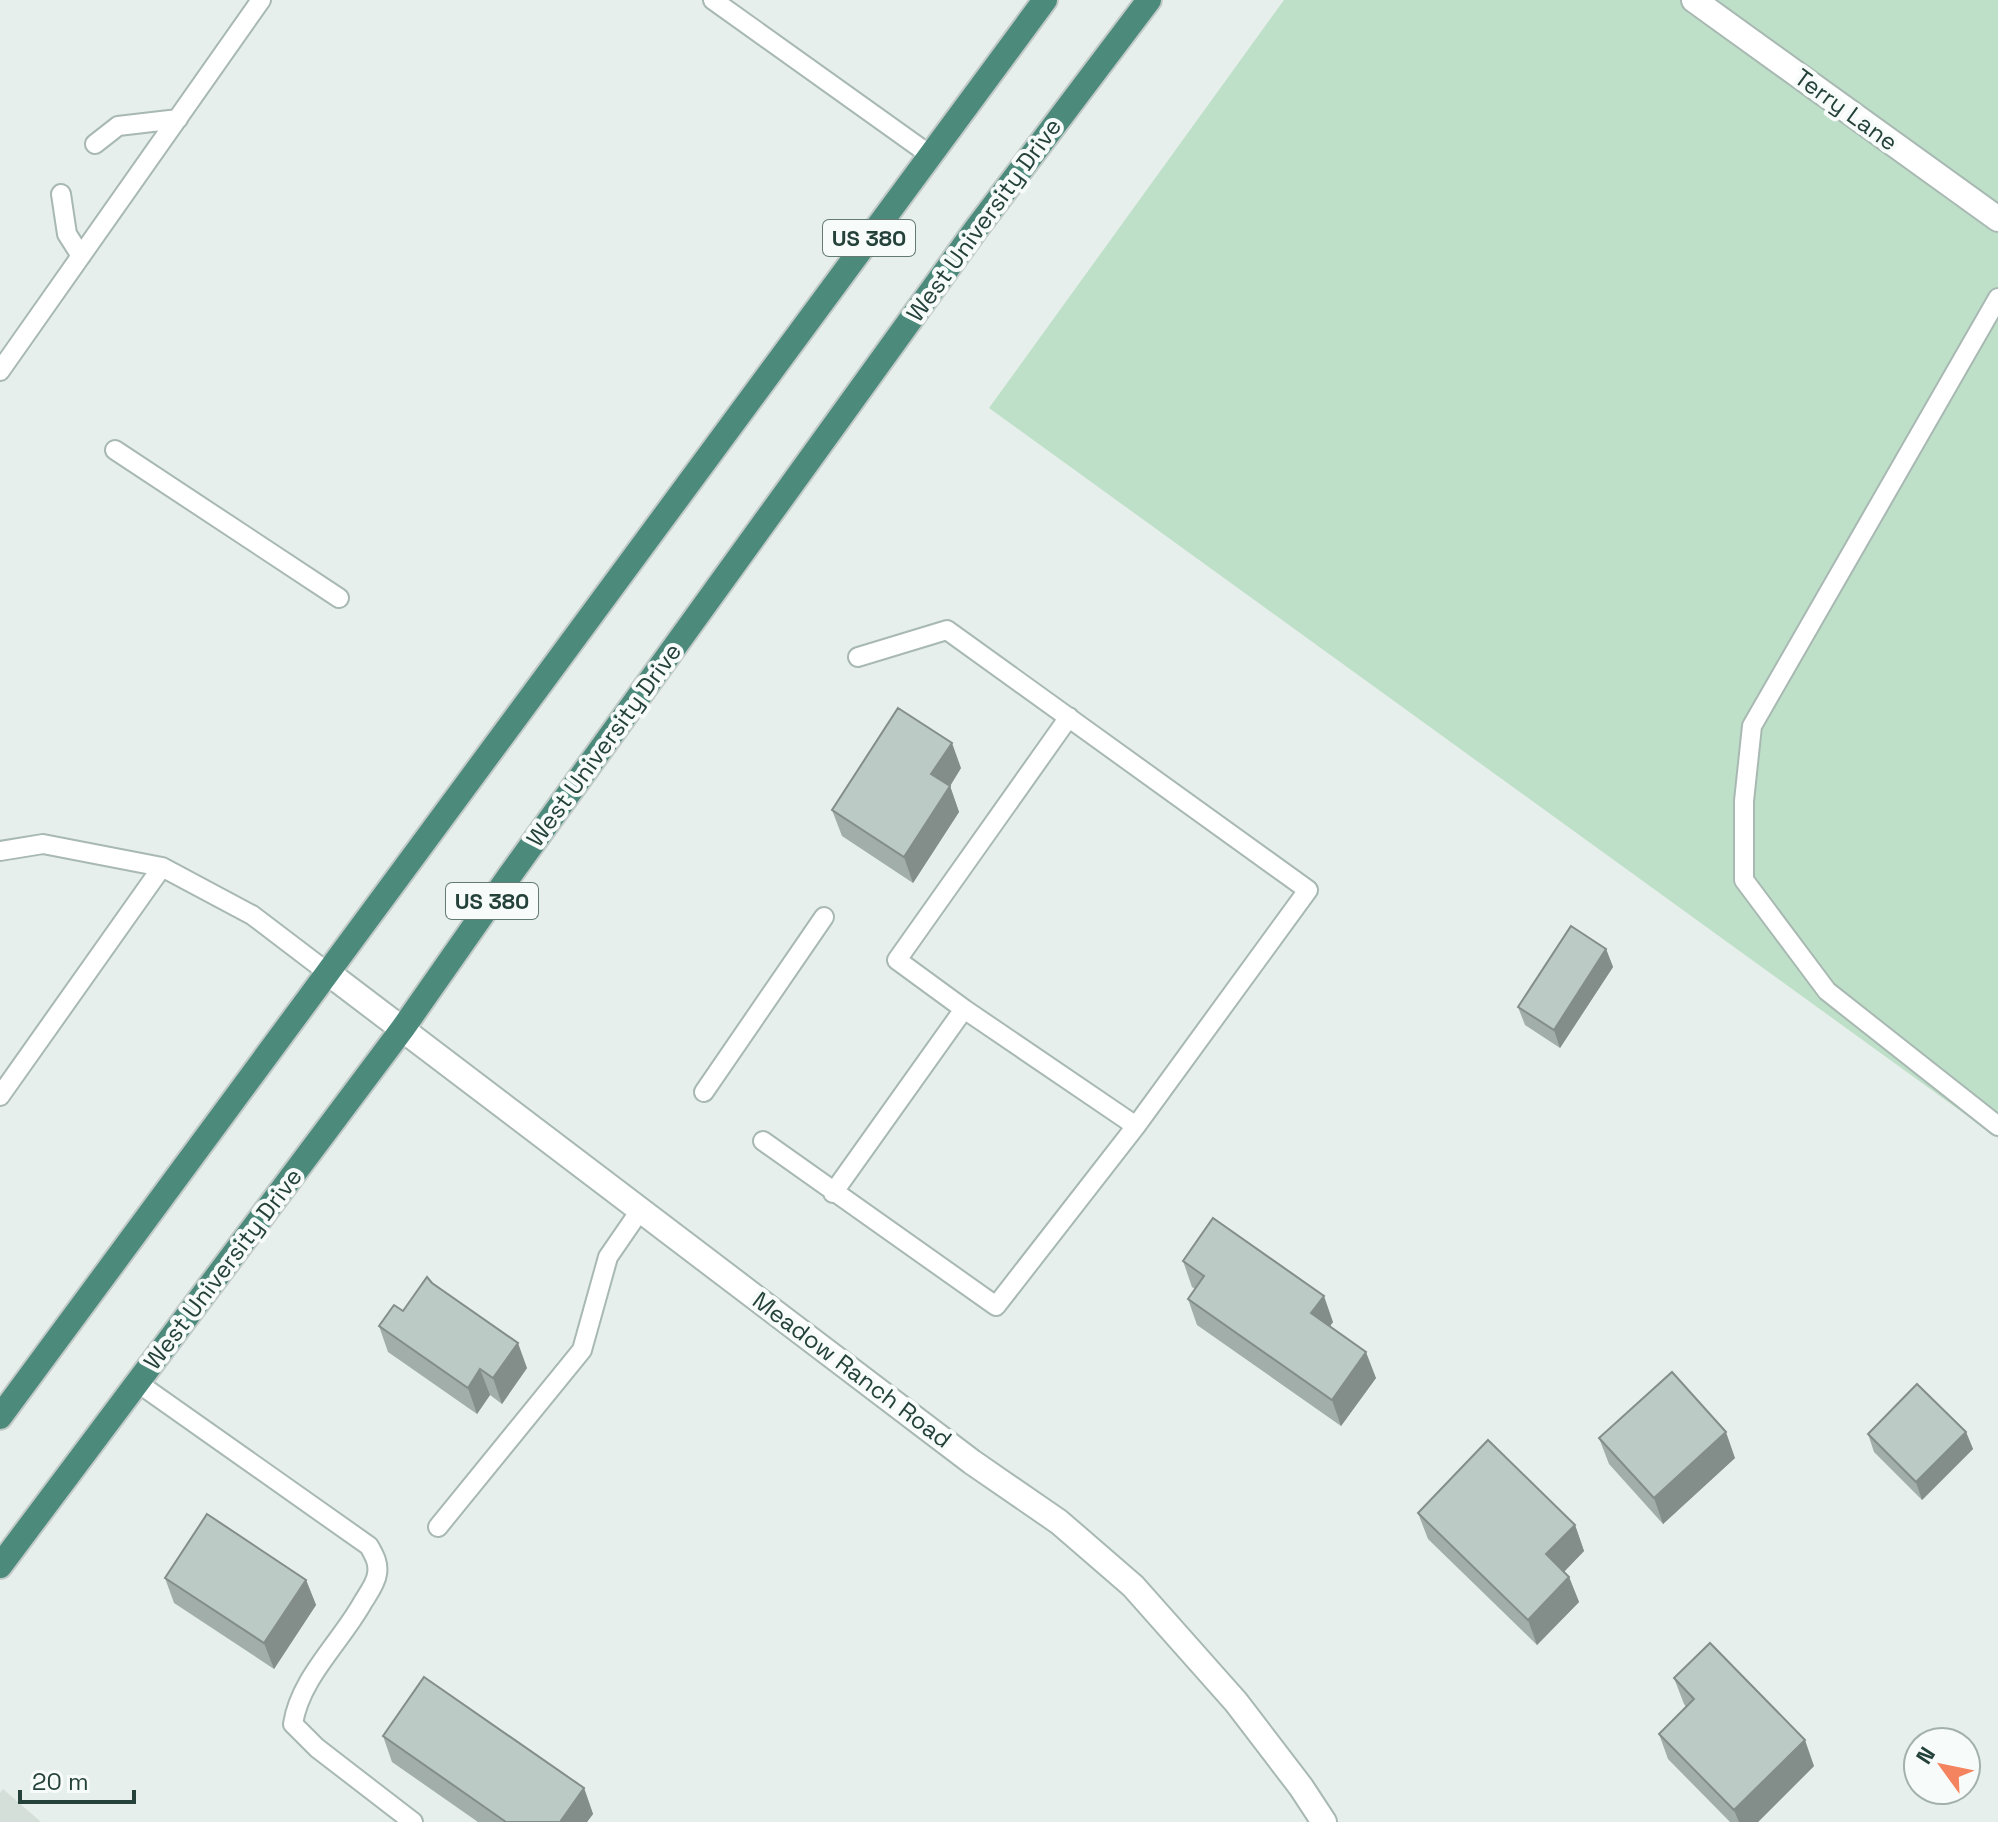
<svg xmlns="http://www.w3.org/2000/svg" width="1998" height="1822" font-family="'Space Grotesk',sans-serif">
<rect width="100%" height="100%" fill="#e6efeb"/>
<path fill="#d4dfda" d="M3,1789L41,1822H0V1793Z"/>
<path fill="#bfe0c8" d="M1284,0H1998V1138L989,408Z"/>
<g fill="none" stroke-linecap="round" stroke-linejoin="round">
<g stroke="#a8b8b2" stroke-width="22">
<path id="service" d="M713,0L930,155
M95,144L118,126L178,119
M61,194L67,234L81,256
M1998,298L1752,726L1744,801V880L1827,991L1998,1126
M0,371L261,0
M115,450L339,598
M0,851L43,844L162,867L252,915L327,972
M964,1009L897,960L1069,717
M704,1092L824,917
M0,1096L162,867
M763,1141L996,1306L1136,1126L1308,890L947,630L858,657
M833,1193L964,1009L1136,1126
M138,1383L369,1546C374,1555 379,1563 377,1574C376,1583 368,1594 363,1602C341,1642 300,1678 293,1724L317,1748L413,1822
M438,1527L582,1350L608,1257L641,1209"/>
</g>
<g stroke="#a8b8b2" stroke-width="28">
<path id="minor" d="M1694,0L1998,219
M327,972L972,1462L1059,1522L1133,1586L1236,1702L1301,1787L1324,1822"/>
</g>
<g stroke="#c2cac8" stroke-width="28">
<path id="trunk" d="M0,1417L1045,0
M0,1566L403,1028L510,875L976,229L1149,0"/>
</g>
<use href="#service" stroke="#fff" stroke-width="18"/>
<use href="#minor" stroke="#fff" stroke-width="24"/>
<use href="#trunk" stroke="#4c8a7c" stroke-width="24"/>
</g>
<path fill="#a1aea9" d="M961,768L950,786L959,812L913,883L842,836L832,810Z
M1606,949L1613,967L1560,1048L1525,1025L1518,1007Z
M1183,1261L1333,1322L1330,1326L1376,1378L1341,1426L1197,1325L1188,1299L1195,1289L1192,1287Z
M432,1283L527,1368L502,1404L490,1395L477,1414L388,1352L379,1326L403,1311Z
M1966,1432L1973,1449L1922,1500L1874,1452L1868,1434Z
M1599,1438L1735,1458L1663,1524L1609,1464Z
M1418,1513L1575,1525L1584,1551L1564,1572L1569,1577L1579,1602L1537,1645L1428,1539Z
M165,1578L306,1580L316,1605L274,1669L174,1603Z
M1674,1678L1814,1766L1758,1822H1730L1668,1759L1659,1734L1686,1707L1684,1704Z
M383,1736L584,1788L593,1814L587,1822H478L392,1762Z"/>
<path fill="#838d89" d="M952,743L961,768L950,786L959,812L913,883L904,857L931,774Z
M1606,949L1613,967L1560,1048L1554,1030Z
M1324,1296L1333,1322L1321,1339L1311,1313Z
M518,1343L527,1368L502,1404L493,1378Z
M1366,1352L1376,1378L1341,1426L1332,1400Z
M480,1369L490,1395L477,1414L468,1388Z
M1726,1432L1735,1458L1663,1524L1654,1498Z
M1966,1432L1973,1449L1922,1500L1916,1482Z
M1575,1525L1584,1551L1556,1580L1546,1554Z
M1569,1577L1579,1602L1537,1645L1528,1620Z
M306,1580L316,1605L274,1669L264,1643Z
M1805,1740L1814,1766L1758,1822H1739L1734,1810Z
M584,1788L593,1814L587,1822H560Z"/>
<path fill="#bbcac4" stroke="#838d89" stroke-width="2" d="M898,708L952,743L931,774L950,786L904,857L832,810Z
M1571,926L1606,949L1554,1030L1518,1007Z
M1213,1218L1324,1296L1311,1313L1366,1352L1332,1400L1188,1299L1204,1276L1183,1261Z
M427,1277L432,1283L518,1343L493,1378L480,1369L468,1388L379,1326L394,1305L403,1311Z
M1672,1372L1726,1432L1654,1498L1599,1438Z
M1917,1384L1966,1432L1916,1482L1868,1434Z
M1488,1440L1575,1525L1546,1554L1569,1577L1528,1620L1418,1513Z
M207,1514L306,1580L264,1643L165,1578Z
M1710,1643L1805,1740L1734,1810L1659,1734L1694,1699L1674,1678Z
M424,1677L584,1788L560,1822H506L383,1736Z"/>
<g text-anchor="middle" stroke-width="8" stroke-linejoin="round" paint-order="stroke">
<g fill="#f7fbf9" stroke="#637a73" stroke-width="2">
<rect x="823" y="220" width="92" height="36" rx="6"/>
<rect x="446" y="883" width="92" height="36" rx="6"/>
</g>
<g font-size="22" font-weight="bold" fill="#24423a">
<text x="869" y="246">US 380</text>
<text x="492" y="909">US 380</text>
</g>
<g font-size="24" fill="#24423a" stroke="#f7fbf9">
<text transform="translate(1846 110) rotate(36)" y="8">Terry Lane</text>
<text transform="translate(984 220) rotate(-54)" y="8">West University Drive</text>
<text transform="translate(604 745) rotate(-54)" y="8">West University Drive</text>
<text transform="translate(223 1269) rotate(-53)" y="8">West University Drive</text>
<text transform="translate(852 1370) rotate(37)" y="8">Meadow Ranch Road</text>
</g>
</g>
<g transform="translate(1942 1766) rotate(303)"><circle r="38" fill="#f7fbf9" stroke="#a3b1ad" stroke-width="2"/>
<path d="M0-6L14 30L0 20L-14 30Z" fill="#f4845f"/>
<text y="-12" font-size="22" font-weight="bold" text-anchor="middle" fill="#24423a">N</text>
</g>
<path d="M20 1790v12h114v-12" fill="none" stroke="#24423a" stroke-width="4"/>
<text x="32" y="1790" font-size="24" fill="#24423a" stroke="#f7fbf9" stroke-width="6" paint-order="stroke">20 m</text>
</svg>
